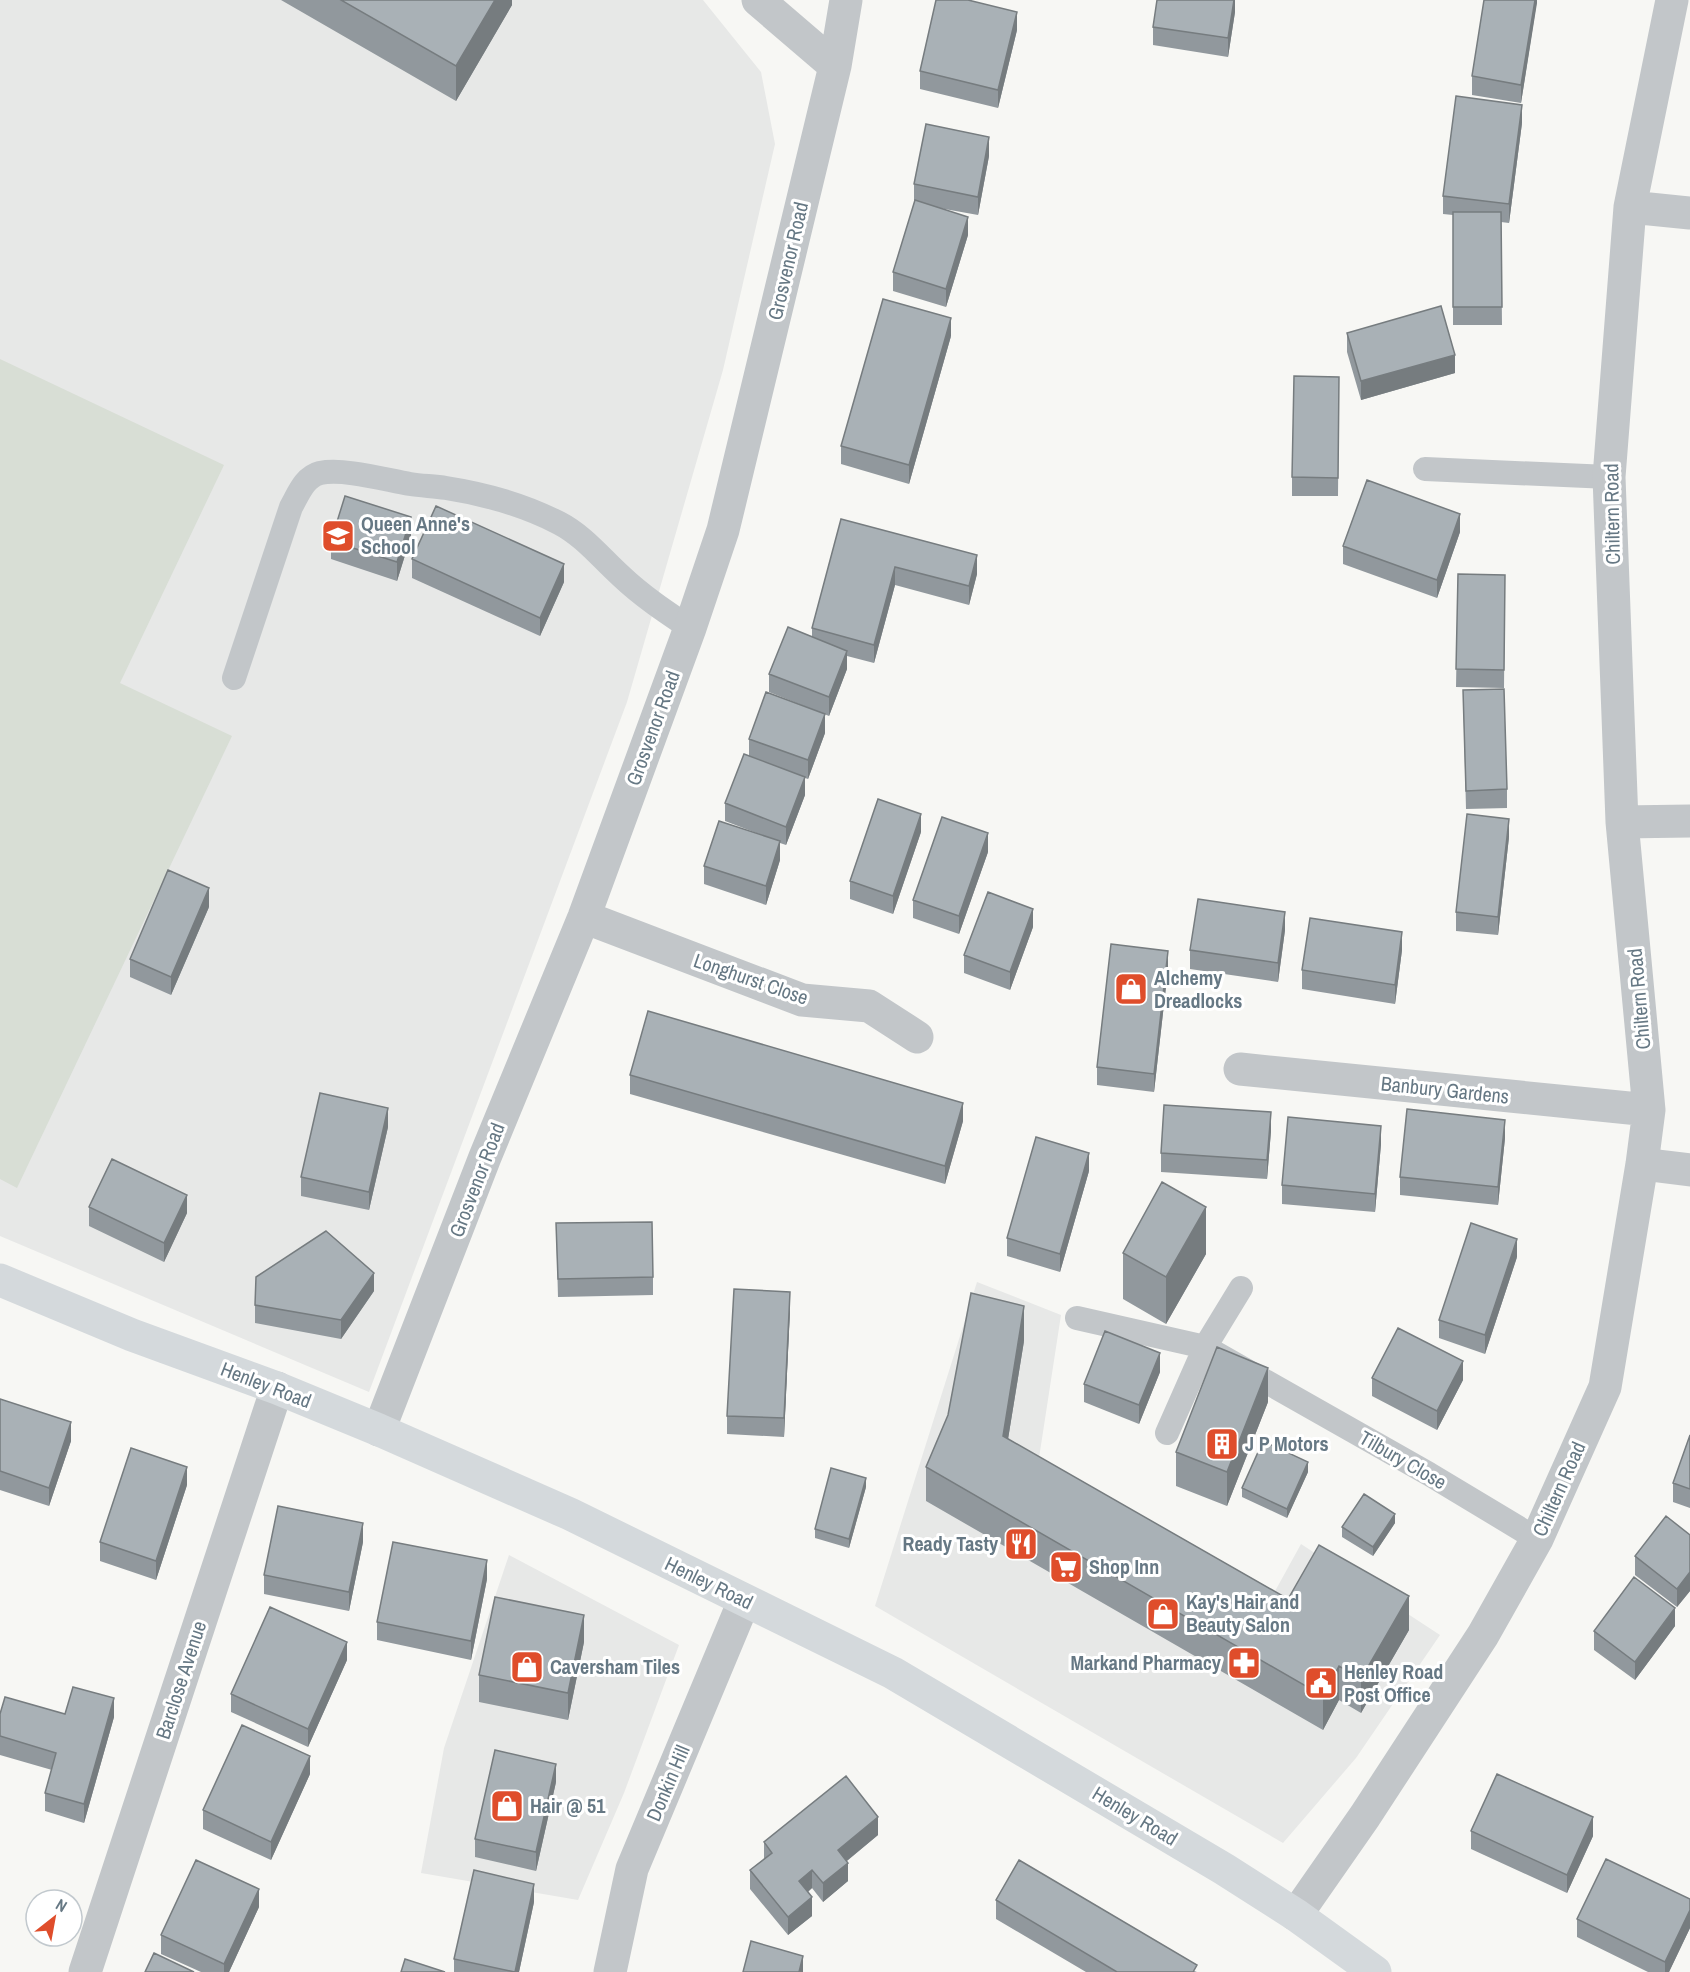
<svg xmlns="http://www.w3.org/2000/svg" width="1690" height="1972" font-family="'Archivo Narrow',sans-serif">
<rect width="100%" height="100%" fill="#f7f7f4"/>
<path fill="#e7e8e7" d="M0,0H703L761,72L775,144L723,370L627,702L369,1392L0,1236Z
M977,1282L1061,1315L1039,1458L1274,1593L1301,1544L1440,1635L1356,1758L1283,1843L875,1606Z
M509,1555L679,1645L624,1793L578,1900L421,1873L444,1748Z"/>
<path fill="#d8ded5" d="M0,359L224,465L120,683L232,736L17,1188L0,1179Z"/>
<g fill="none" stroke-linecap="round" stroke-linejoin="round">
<path stroke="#c2c6c9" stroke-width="24" d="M1425,469L1609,477
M234,678L291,507C298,495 304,477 320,473C344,468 386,480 410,484C422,486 434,486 446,488C485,494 524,505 559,523C584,536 601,558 621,576C642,596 666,612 690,628
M1077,1318L1205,1347L1429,1474L1537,1539
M1167,1433L1205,1347L1241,1288"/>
<path stroke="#c2c6c9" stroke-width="33" d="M758,0L835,66
M1630,207L1690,213
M1622,822L1690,821
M584,917L802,1000L869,1006L917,1037
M1240,1069L1649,1110
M1642,1164L1690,1170
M379,1430L485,1157L584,917L690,628L723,530L835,66L846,0
M1296,1915L1365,1816L1483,1635L1537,1539L1605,1387L1642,1164L1649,1110L1622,822L1609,477L1630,207L1672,0
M85,1972L277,1388
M610,1972L632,1869L744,1601"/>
<path stroke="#d4d9dc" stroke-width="33" d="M0,1280L132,1335L277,1388L379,1430L570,1514L893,1673L1224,1869L1296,1915L1375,1972"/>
</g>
<path fill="#91989d" d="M281,0H512V5L456,101Z
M1235,0V12L1228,57L1153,45V27Z
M1537,0L1521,103L1472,95V76Z
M1017,30L998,108L920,89V71Z
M1522,123L1509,223L1501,222L1502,325H1453V215L1443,214V196Z
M989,156L978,215L939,208L968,235L946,307L893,291V272L914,203V184Z
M1347,333L1455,373L1361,400L1347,352Z
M951,336L909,484L841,464V446Z
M1339,377L1338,496H1292V477Z
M841,519L977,574L969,605L895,585L874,663L847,656V669L829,716L769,692V674L812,637V628Z
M1460,532L1437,598L1343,564V546Z
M411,536L397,581L331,559V541Z
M412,559L564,582L540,636L412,578Z
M1458,574L1505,575L1504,688L1456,687Z
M1463,690L1507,789V808L1466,809Z
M825,733L808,779L805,778V795L786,845L780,843V860L766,905L704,884V866L759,834L725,821V803L749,756V739Z
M921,832L893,914L850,899V881Z
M1509,837L1498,935L1456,931V912Z
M988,852L959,934L913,918V900Z
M209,907L171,995L130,977V959Z
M1033,927L1010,990L964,973V955Z
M1285,930L1278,982L1190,969V950Z
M1402,950L1395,1004L1302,989V970Z
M1168,969L1154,1092L1097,1085V1067Z
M630,1075L963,1121L945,1184L630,1094Z
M388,1127L369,1210L301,1196V1177Z
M1271,1131L1267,1179L1161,1172V1153Z
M1505,1138L1498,1205L1400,1195V1177Z
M1381,1144L1375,1212L1282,1204V1185Z
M1089,1171L1060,1272L1007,1256V1238Z
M89,1207L187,1213L164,1262L89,1226Z
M556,1223L653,1277V1295L558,1297Z
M1123,1253L1206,1254L1166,1324L1123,1299Z
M1517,1257L1485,1354L1439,1338V1320Z
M374,1291L341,1339L255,1323V1305Z
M790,1310L784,1437L727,1434V1416Z
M1024,1341L1008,1439L1288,1599L1409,1630L1361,1713L1339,1700L1323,1730L926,1501V1467Z
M1160,1372L1139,1424L1084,1402V1384Z
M1372,1378L1463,1380L1437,1430L1372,1396Z
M0,1399L71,1441L49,1506L0,1490Z
M1268,1402L1227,1506L1176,1486V1452Z
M1690,1435V1508L1673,1502V1483Z
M1308,1472L1287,1518L1242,1497V1488Z
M187,1485L156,1580L100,1561V1542Z
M866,1487L849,1548L815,1538V1529Z
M1395,1523L1373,1556L1342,1537V1527Z
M1690,1535V1591L1677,1607L1635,1575V1556Z
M363,1542L349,1611L264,1594V1575Z
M487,1579L471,1660L377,1640V1622Z
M1675,1626L1635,1680L1594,1650V1631Z
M584,1642L568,1720L479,1702V1675Z
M347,1660L308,1747L231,1712V1694Z
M0,1714H65L114,1717L84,1823L45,1811V1793L52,1770L0,1755Z
M310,1774L271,1860L203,1829V1810Z
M556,1782L536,1871L475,1857V1839Z
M1471,1831L1593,1836L1567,1893L1471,1849Z
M878,1835L847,1861L848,1881L823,1902L812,1888L808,1892L812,1916L788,1935L750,1889V1870L764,1859V1842Z
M1690,1899V1928L1669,1972H1648L1577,1937V1919Z
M996,1900L1197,1972H1086L996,1919Z
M534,1902L519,1972H454V1959Z
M259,1907L229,1972H201L161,1954V1935Z"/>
<path fill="#767c7f" d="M495,0H512V5L456,101V66Z
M1234,0H1235V12L1228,57V38Z
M1535,0H1537V3L1521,103V85Z
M1017,12V30L998,108V90Z
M1522,105V123L1509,223V204Z
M989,137V156L978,215V197Z
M968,217V235L946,307V289Z
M951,318V336L909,484V465Z
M1455,355V373L1361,400V381Z
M1460,514V532L1437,598V580Z
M411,517V536L397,581V562Z
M977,555V574L969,605V586Z
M564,564V582L540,636V618Z
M895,567V585L874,663V645Z
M847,651V669L829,716V697Z
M825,714V733L808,779V760Z
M805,777V795L786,845V827Z
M921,814V832L893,914V896Z
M1509,819V837L1498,935V917Z
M988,833V852L959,934V916Z
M780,841V860L766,905V886Z
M209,888V907L171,995V977Z
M1033,909V927L1010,990V972Z
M1285,912V930L1278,982V963Z
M1402,932V950L1395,1004V985Z
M1168,951V969L1154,1092V1074Z
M963,1103V1121L945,1184V1166Z
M388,1108V1127L369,1210V1192Z
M1271,1112V1131L1267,1179V1160Z
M1505,1120V1138L1498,1205V1187Z
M1381,1126V1144L1375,1212V1194Z
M1089,1153V1171L1060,1272V1254Z
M187,1195V1213L164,1262V1243Z
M1206,1207V1254L1166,1324V1277Z
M1517,1239V1257L1485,1354V1335Z
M374,1273V1291L341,1339V1320Z
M790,1292V1310L784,1437V1418Z
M1024,1306V1341L1003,1470V1436Z
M1160,1353V1372L1139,1424V1405Z
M1463,1361V1380L1437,1430V1411Z
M1268,1368V1402L1227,1506V1472Z
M71,1422V1441L49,1506V1488Z
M1308,1462V1472L1287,1518V1509Z
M187,1467V1485L156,1580V1561Z
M866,1478V1487L849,1548V1539Z
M1395,1514V1523L1373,1556V1547Z
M363,1523V1542L349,1611V1592Z
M487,1560V1579L471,1660V1641Z
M1690,1572V1591L1677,1607V1589Z
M1409,1596V1630L1361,1713V1679Z
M1675,1608V1626L1635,1680V1662Z
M584,1615V1642L568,1720V1693Z
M347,1642V1660L308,1747V1729Z
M1339,1666V1700L1323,1730V1696Z
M114,1698V1717L84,1823V1804Z
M310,1756V1774L271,1860V1842Z
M556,1764V1782L536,1871V1852Z
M878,1817V1835L838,1868V1850Z
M1593,1817V1836L1567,1893V1875Z
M848,1863V1881L823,1902V1883Z
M812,1870V1888L799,1899V1881Z
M534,1884V1902L519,1972H515Z
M259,1889V1907L229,1972H224V1964Z
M812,1897V1916L788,1935V1917Z
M1690,1910V1928L1669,1972H1665V1962Z
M803,1956V1972H799Z"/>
<path fill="#a9b1b6" stroke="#767c7f" stroke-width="1.5" d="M341,0H495L456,66Z
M936,0H968L1017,12L998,90L920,71Z
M1157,0H1234L1228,38L1153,27Z
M1484,0H1535L1521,85L1472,76Z
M1456,96L1522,105L1509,204L1443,196Z
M926,124L989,137L978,197L914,184Z
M915,200L968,217L946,289L893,272Z
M1453,212H1501L1502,307H1453Z
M883,299L951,318L909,465L841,446Z
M1441,306L1455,355L1361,381L1347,333Z
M1294,376L1339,377L1338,478L1292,477Z
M1367,480L1460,514L1437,580L1343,546Z
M345,496L411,517L397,562L331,541Z
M436,506L564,564L540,618L412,559Z
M841,519L977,555L969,586L895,567L874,645L812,628Z
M1458,574L1505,575L1504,670L1456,669Z
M788,627L847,651L829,697L769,674Z
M1504,689L1507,789L1466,791L1463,690Z
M766,692L825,714L808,760L749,739Z
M744,754L805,777L786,827L725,803Z
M878,799L921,814L893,896L850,881Z
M1467,814L1509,819L1498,917L1456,912Z
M942,817L988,833L959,916L913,900Z
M719,821L780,841L766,886L704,866Z
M168,870L209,888L171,977L130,959Z
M988,892L1033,909L1010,972L964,955Z
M1198,899L1285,912L1278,963L1190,950Z
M1310,918L1402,932L1395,985L1302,970Z
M1111,944L1168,951L1154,1074L1097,1067Z
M648,1011L963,1103L945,1166L630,1075Z
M320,1093L388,1108L369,1192L301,1177Z
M1164,1105L1271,1112L1267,1160L1161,1153Z
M1407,1109L1505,1120L1498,1187L1400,1177Z
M1288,1117L1381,1126L1375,1194L1282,1185Z
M1036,1137L1089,1153L1060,1254L1007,1238Z
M112,1159L187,1195L164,1243L89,1207Z
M1162,1182L1206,1207L1166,1277L1123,1253Z
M652,1222L653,1277L558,1279L556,1223Z
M1471,1223L1517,1239L1485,1335L1439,1320Z
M326,1231L374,1273L341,1320L255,1305L256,1277Z
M734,1289L790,1292L784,1418L727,1416Z
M971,1293L1024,1306L1003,1436L1288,1599L1319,1545L1409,1596L1361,1679L1339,1666L1323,1696L926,1467L948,1415Z
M1398,1328L1463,1361L1437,1411L1372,1378Z
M1105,1331L1160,1353L1139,1405L1084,1384Z
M1217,1347L1268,1368L1227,1472L1176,1452Z
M0,1399L71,1422L49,1488L0,1471Z
M1690,1435V1489L1673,1483Z
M1263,1441L1308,1462L1287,1509L1242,1488Z
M131,1448L187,1467L156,1561L100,1542Z
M831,1468L866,1478L849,1539L815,1529Z
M1364,1494L1395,1514L1373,1547L1342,1527Z
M278,1506L363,1523L349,1592L264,1575Z
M1666,1516L1690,1535V1572L1677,1589L1635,1556Z
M393,1542L487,1560L471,1641L377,1622Z
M1634,1577L1675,1608L1635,1662L1594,1631Z
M495,1597L584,1615L568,1693L479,1675Z
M270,1607L347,1642L308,1729L231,1694Z
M73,1687L114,1698L84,1804L45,1793L56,1753L0,1736V1714L5,1697L65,1714Z
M242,1725L310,1756L271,1842L203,1810Z
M495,1750L556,1764L536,1852L475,1839Z
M1497,1774L1593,1817L1567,1875L1471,1831Z
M846,1776L878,1817L838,1850L848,1863L823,1883L812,1870L799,1881L812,1897L788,1917L750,1870L772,1853L764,1842Z
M1606,1859L1690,1899V1910L1665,1962L1577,1919Z
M196,1860L259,1889L224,1964L161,1935Z
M1019,1860L1197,1965L1193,1972H1117L996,1900Z
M474,1870L534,1884L515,1972L454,1959Z
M751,1941L803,1956L799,1972H743Z
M154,1953L194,1972H145Z
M405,1959L445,1972H401Z"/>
<defs>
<g id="school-square" transform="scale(1.725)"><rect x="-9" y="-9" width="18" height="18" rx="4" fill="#df4d2b" stroke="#fff"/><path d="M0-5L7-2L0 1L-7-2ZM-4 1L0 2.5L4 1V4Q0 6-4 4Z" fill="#fff"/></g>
<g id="shop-square" transform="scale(1.725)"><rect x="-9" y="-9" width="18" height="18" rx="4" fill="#df4d2b" stroke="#fff"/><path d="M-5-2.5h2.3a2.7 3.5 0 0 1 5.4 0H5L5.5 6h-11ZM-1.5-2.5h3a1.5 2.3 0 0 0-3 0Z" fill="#fff"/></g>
<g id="building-square" transform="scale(1.725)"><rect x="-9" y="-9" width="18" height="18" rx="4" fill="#df4d2b" stroke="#fff"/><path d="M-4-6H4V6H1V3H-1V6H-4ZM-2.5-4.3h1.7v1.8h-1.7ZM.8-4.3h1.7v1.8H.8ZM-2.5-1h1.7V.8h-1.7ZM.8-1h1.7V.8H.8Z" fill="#fff"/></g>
<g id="restaurant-square" transform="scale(1.725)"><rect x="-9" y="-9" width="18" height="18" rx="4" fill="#df4d2b" stroke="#fff"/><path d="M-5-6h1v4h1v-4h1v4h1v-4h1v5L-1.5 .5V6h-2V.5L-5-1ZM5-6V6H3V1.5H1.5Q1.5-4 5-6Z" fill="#fff"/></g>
<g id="supermarket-square" transform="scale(1.725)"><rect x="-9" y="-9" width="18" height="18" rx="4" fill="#df4d2b" stroke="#fff"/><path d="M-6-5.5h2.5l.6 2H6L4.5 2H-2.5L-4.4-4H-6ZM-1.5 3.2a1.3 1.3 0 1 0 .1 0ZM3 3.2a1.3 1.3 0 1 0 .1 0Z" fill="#fff"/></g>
<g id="pharmacy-square" transform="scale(1.725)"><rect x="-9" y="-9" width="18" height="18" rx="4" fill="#df4d2b" stroke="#fff"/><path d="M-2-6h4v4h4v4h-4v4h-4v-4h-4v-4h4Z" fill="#fff"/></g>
<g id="civic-square" transform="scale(1.725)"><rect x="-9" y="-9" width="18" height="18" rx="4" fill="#df4d2b" stroke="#fff"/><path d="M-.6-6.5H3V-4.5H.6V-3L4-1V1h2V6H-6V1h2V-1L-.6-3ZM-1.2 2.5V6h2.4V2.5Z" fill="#fff"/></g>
</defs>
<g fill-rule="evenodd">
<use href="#school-square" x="338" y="536"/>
<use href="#shop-square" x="1131" y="989"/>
<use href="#building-square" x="1222" y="1444"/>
<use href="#restaurant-square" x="1021" y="1544"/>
<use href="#supermarket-square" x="1066" y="1567"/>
<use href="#shop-square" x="1163" y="1614"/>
<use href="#pharmacy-square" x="1244" y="1663"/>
<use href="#shop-square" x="527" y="1667"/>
<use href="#civic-square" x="1321" y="1683"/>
<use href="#shop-square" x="507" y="1806"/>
</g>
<g text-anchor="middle" stroke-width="6" stroke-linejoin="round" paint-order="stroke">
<g font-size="20" fill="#667884" stroke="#fff">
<text transform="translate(788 261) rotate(-77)" y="7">Grosvenor Road</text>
<text transform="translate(1612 514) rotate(-91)" y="7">Chiltern Road</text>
<text transform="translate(653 728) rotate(-70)" y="7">Grosvenor Road</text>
<text transform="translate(751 979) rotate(19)" y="7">Longhurst Close</text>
<text transform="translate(1639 999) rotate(-95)" y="7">Chiltern Road</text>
<text transform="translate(1445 1090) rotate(6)" y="7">Banbury Gardens</text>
<text transform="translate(477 1180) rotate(-69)" y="7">Grosvenor Road</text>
<text transform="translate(266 1385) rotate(21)" y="7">Henley Road</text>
<text transform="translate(1403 1460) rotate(30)" y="7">Tilbury Close</text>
<text transform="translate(1559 1489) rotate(-66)" y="7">Chiltern Road</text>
<text transform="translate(709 1583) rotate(26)" y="7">Henley Road</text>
<text transform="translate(181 1680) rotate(-72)" y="7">Barclose Avenue</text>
<text transform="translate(668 1783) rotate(-67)" y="7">Donkin Hill</text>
<text transform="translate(1135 1816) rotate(31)" y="7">Henley Road</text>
</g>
<g font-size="20" font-weight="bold" fill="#667884" stroke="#fff" text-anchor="start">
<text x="361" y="531">Queen Anne's<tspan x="361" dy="23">School</tspan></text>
<text x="1154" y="985">Alchemy<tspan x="1154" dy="23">Dreadlocks</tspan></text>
<text x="1245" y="1451">J P Motors</text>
<text x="998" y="1551" text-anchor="end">Ready Tasty</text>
<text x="1089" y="1574">Shop Inn</text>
<text x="1186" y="1609">Kay's Hair and<tspan x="1186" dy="23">Beauty Salon</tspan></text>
<text x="1221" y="1670" text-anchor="end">Markand Pharmacy</text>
<text x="550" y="1674">Caversham Tiles</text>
<text x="1344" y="1679">Henley Road<tspan x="1344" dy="23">Post Office</tspan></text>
<text x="530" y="1813">Hair @ 51</text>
</g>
</g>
<g transform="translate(54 1918) rotate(31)"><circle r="28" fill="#ffffff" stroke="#c2c9ce" stroke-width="1.5"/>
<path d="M0-4.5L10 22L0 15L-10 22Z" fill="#df4d2b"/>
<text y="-9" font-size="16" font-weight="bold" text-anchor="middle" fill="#667884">N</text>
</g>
</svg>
